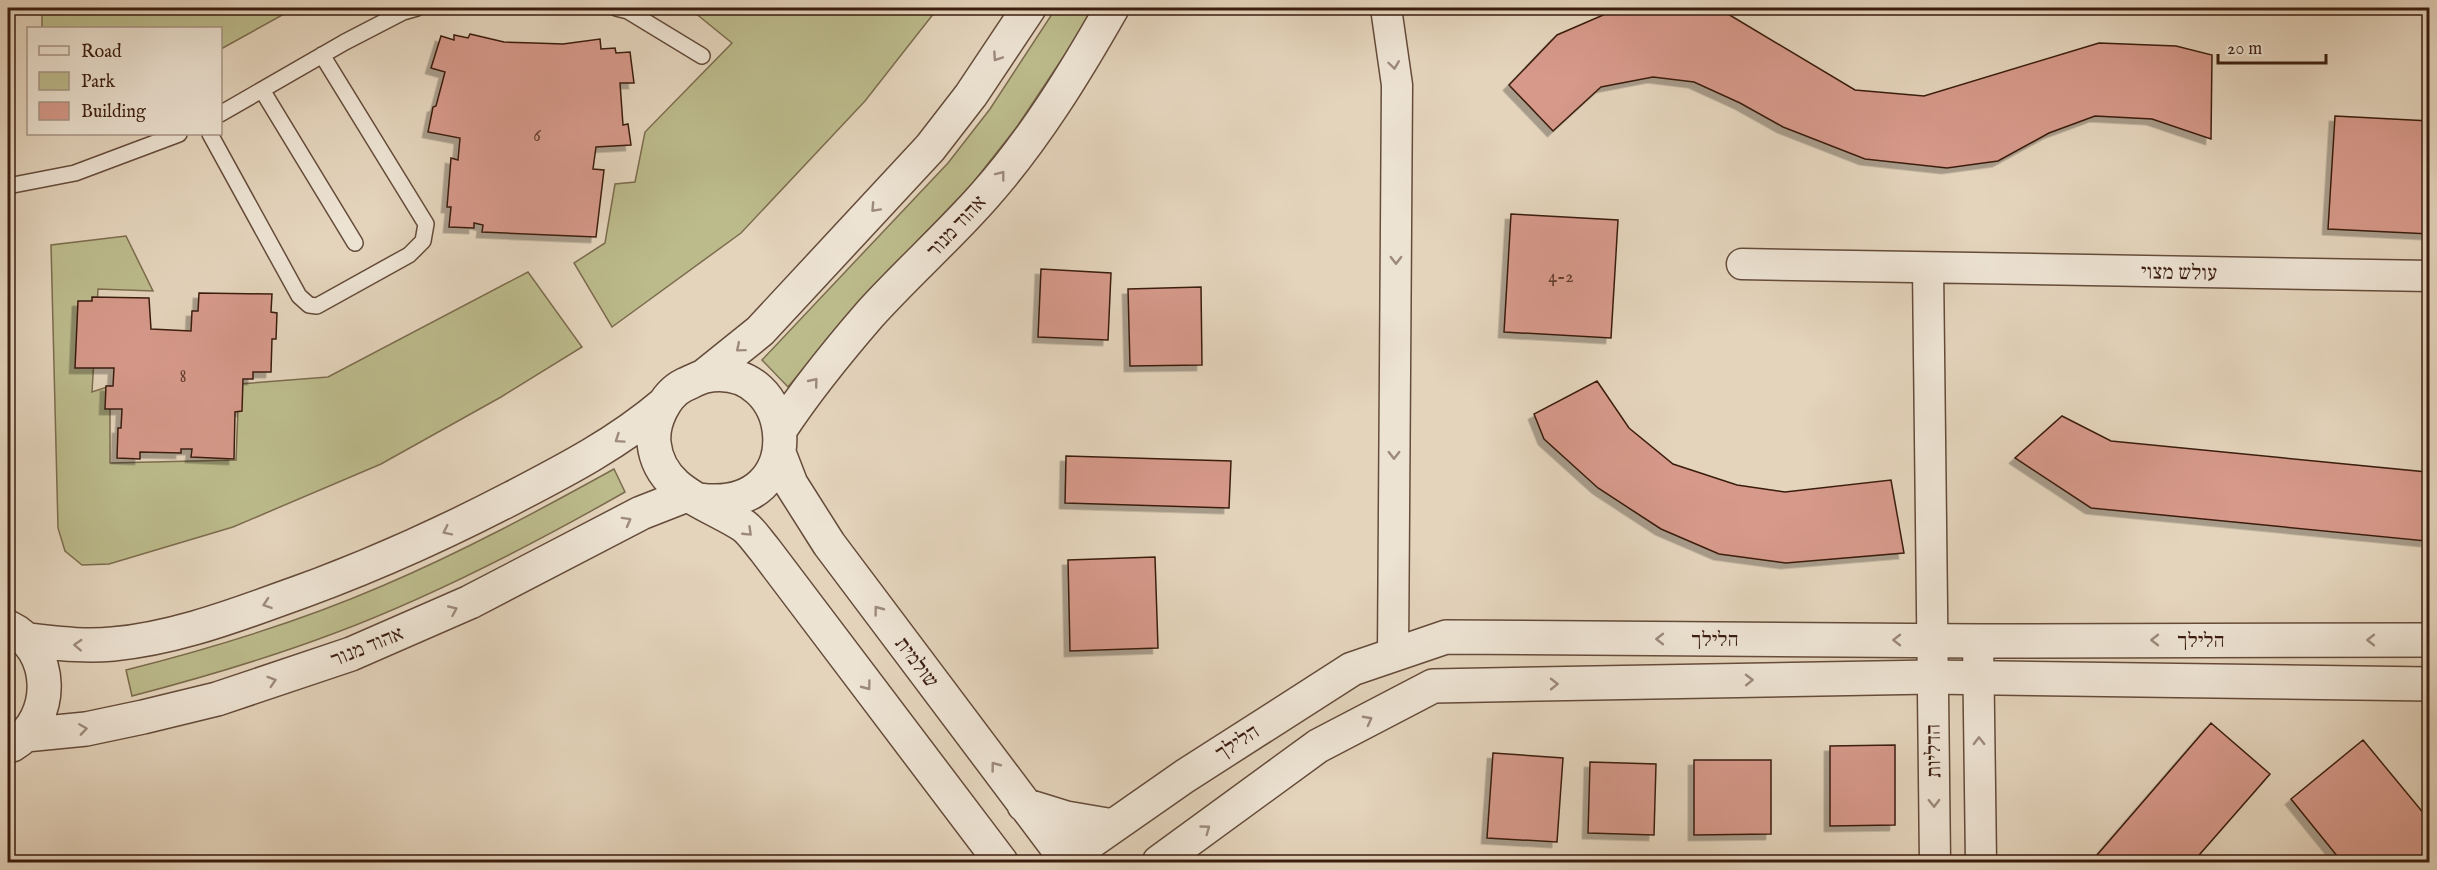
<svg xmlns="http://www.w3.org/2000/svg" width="2437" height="870" font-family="'IM FELL English','Frank Ruhl Libre',serif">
<defs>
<filter id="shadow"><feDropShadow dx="-5.5" dy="5.5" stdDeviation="0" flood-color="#0004"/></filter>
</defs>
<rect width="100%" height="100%" fill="#e4d4bc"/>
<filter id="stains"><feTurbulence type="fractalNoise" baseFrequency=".00333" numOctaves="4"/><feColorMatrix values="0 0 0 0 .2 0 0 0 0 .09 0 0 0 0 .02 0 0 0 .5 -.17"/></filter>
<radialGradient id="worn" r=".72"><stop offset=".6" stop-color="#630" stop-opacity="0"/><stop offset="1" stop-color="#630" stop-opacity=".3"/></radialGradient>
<path fill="#bcbb8c" stroke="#7c6c4e" stroke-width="1.5" d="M42,8H295L221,49L220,28H42Z
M689,8H938L865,101L741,233L612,327L574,263L605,243L615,184L635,182L645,132L732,43Z
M1056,8H1093L1070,47L1016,128L972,184L859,302L788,387L762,360L948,163L990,109Z
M126,236L153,291L98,289L92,392L110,386V463L236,460L239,384L328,377L528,272L582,347L501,397L381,464L233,527L109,564L82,565L65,551L58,528L51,245Z
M614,469L625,492C532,545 436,595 335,633C269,658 201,678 132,696L126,670C213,648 299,622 382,586C462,552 538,511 614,469Z"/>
<path fill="#d6998a" stroke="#3b1d0f" stroke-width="1.5" filter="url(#shadow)" d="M1718,8L1855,90L1924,96L2099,43L2176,46L2212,55L2211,139L2152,119L2095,116L2049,133L1998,161L1947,168L1865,159L1783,127L1740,103L1694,82L1653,77L1601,87L1553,131L1509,85L1557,35L1617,9Z
M470,34L504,42L534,43L563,44L600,39L601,49L615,48L616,53L630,52L634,83H620L623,125L628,124L631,145L596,147L593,169L604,170L596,237L482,232L483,225L474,223V228L449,227L451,207H447L451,158L458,160L460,138L428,132L433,107L436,106L445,72L431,68L441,36L454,40V35L468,38Z
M2335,116L2430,121V234L2328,229Z
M1511,214L1618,220L1611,338L1504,332Z
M1041,269L1111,273L1108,340L1038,337Z
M1201,287L1202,365L1130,366L1128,289Z
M199,293L272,294L271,312L277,313L276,339H272L271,372H253V379H243L242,411L235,412L234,459L191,457L192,449H181V453L140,452V459L117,458L118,428H121L122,409H105L106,386H113L114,368H75L78,301H92V297L149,298L151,329L191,331L192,311H198Z
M1597,381L1629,428L1673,464L1737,485L1785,492L1891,480L1904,553L1786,563L1719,554L1661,529L1598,488L1544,439L1534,414Z
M2062,416L2111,441L2427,472L2426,541L2091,508L2015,458Z
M1066,456L1231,461L1229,508L1065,503Z
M1155,557L1158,648L1070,651L1068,560Z
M2211,723L2270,774L2193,862H2091Z
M2363,740L2430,821V848L2412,862H2342L2291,799Z
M1895,745V825L1830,826V746Z
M1493,753L1563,758L1557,842L1487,838Z
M1694,760H1771V834L1694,835Z
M1590,762L1656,764L1654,835L1588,833Z"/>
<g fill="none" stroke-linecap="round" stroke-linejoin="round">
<g stroke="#654b3a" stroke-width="18">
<path id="service" d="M616,8L628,11L702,56
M262,90L355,243
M220,114L345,42L403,12L417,8
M210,134L299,296L309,305L317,306L409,255L423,241L426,224L322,55
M8,186L75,173L179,134"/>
</g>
<g stroke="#654b3a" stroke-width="33">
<path id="minor" d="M1386,8L1397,85L1393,655
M1742,264L2430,276
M1928,268L1935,862
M1978,641L1981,862"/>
</g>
<g stroke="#654b3a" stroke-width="36">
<path id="tertiary" d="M704,376L760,331L930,148L971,95L1029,8
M780,430C807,389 838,351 870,314C906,274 948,237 984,196C1034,140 1075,73 1112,8
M779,453L791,484L829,544L1068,862
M700,500C814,515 797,358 705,376C698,378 691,382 684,385C664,395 652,423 654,443C659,492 709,503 744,526C752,532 758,542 765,550L1001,862
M8,627C55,649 56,719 12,745
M27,640C56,643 84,647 113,644C168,639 223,620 275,601C356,573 435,538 512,498C566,470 618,443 665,403
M25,735L86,729L143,717L217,699L351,654L470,602L641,513L687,495
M1024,805L1066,818L1113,826
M1065,862L1066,859L1185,776L1352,669L1446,637L1978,641L2430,640
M1159,862L1318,746L1433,686L1931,677L2430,684"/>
</g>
<use href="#service" stroke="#ede3d3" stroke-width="15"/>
<use href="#minor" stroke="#ede3d3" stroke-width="30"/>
<use href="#tertiary" stroke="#ede3d3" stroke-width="33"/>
</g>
<defs><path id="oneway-chevron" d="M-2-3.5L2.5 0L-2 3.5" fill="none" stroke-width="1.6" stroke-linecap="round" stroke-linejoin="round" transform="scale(1.5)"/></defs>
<g stroke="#9d8a7b">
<use href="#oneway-chevron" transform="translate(997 57) rotate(124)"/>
<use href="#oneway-chevron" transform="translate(1394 65) rotate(82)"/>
<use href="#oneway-chevron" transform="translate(1001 175) rotate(-52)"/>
<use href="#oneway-chevron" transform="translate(875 208) rotate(133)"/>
<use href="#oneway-chevron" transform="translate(1396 260) rotate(90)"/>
<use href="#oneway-chevron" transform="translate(740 348) rotate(140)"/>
<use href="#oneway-chevron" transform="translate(814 382) rotate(-51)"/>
<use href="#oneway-chevron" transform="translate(619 439) rotate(146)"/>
<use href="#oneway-chevron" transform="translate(1394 455) rotate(90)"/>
<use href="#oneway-chevron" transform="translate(627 521) rotate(-29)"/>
<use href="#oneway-chevron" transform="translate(447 531) rotate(154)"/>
<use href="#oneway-chevron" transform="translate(748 532) rotate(44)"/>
<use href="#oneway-chevron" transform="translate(267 604) rotate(161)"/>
<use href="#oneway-chevron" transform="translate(453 610) rotate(-24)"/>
<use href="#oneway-chevron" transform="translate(878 610) rotate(-127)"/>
<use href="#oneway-chevron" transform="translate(1660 639) rotate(-180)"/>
<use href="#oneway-chevron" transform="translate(1897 640) rotate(-180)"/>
<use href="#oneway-chevron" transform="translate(2155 640) rotate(180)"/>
<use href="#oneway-chevron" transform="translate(2371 640) rotate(180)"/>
<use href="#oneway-chevron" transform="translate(78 645) rotate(-177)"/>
<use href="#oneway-chevron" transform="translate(1749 680) rotate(-1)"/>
<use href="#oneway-chevron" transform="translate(272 681) rotate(-18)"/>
<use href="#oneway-chevron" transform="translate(1554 684) rotate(-1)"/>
<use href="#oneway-chevron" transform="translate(867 686) rotate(53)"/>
<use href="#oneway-chevron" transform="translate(1368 720) rotate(-28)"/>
<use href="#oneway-chevron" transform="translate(83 729) rotate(-8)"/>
<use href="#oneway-chevron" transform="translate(1979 741) rotate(-91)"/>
<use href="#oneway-chevron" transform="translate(995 766) rotate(-127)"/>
<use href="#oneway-chevron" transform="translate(1934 803) rotate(89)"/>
<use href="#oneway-chevron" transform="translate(1206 829) rotate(-36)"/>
</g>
<g text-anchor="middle" stroke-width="4.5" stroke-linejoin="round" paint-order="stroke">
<g font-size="18" fill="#623c2e">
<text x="537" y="141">6</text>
<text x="1561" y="282">4-2</text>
<text x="183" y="382">8</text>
</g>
<g font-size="21" fill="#3b1d0f" stroke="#ede3d3">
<text transform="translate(956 226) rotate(-47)" y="7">אהוד מנור</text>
<text transform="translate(2179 272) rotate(1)" y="7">עולש מצוי</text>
<text x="1715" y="646">הלילך</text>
<text x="2201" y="647">הלילך</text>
<text transform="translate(367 646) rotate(-22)" y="7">אהוד מנור</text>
<text transform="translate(917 662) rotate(53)" y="7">שולמית</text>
<text transform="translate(1237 742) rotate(-33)" y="7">הלילך</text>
<text transform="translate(1933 751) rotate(-91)" y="7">הדליות</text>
</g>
</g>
<rect width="2437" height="870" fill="none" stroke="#e4d4bc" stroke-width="30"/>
<rect x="9" y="9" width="2419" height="852" fill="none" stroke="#3b1d0f" stroke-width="3"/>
<rect x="15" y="15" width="2407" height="840" fill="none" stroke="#3b1d0f" stroke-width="1.5"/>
<rect x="27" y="27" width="195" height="108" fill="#ede3d3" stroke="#a69485" stroke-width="1.5"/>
<rect x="39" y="46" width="30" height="9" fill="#ede3d3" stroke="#a69485" stroke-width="1.5"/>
<text x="81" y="57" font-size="18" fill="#3b1d0f">Road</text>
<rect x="39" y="72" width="30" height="18" fill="#bcbb8c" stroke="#a69485" stroke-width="1.5"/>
<text x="81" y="87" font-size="18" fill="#3b1d0f">Park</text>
<rect x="39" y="102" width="30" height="18" fill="#d6998a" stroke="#a69485" stroke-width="1.5"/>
<text x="81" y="117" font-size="18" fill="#3b1d0f">Building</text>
<path d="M2218 54v9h108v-9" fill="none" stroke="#3b1d0f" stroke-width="3"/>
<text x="2227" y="54" font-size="18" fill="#3b1d0f" stroke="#ede3d3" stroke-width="4.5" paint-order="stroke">20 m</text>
<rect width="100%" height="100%" filter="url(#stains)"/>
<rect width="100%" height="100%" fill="url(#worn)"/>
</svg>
